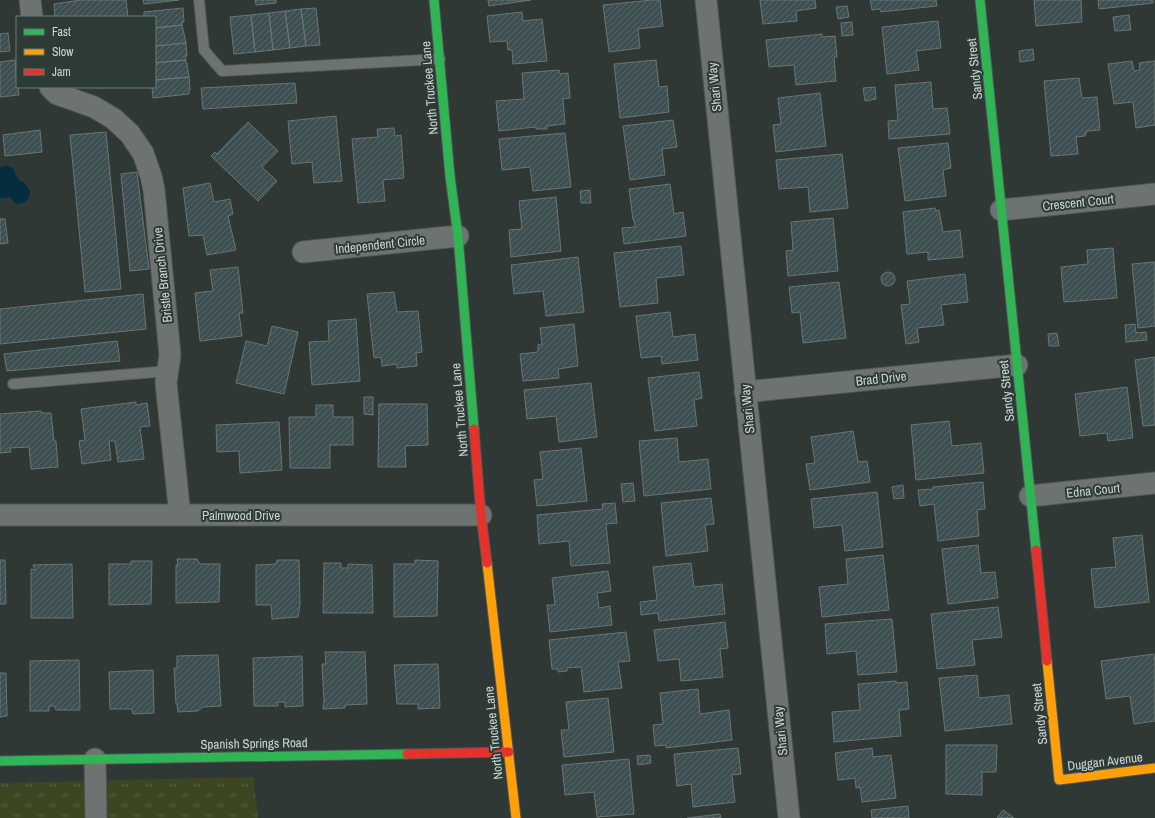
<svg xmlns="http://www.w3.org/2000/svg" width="1155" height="818" font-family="'Archivo Narrow',sans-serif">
<defs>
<pattern id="grass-tufts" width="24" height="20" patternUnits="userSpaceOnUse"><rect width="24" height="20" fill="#3c4721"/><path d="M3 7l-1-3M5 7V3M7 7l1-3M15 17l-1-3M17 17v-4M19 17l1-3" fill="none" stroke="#576140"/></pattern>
<pattern id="building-hatch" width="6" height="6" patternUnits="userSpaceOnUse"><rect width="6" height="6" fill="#3d4f50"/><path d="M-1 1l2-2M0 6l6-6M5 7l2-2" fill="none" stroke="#586768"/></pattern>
</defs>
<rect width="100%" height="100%" fill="#303836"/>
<path fill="url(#grass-tufts)" d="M253,777L258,818H0V783Z"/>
<path fill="#042d3d" d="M6,165C18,169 12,172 19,180C22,184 20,180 24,183C27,185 28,189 30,191C29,200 26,204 16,204L10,197L0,198V168Z"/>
<path fill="url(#building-hatch)" stroke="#6c7474" d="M81,0H126L128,17H55L54,4Z
M143,0H179L144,4Z
M255,0H276V3L256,5Z
M488,0H531L489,6Z
M652,0H660L663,26L638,29L640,48L609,52L603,5Z
M760,0H815L816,8L796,11L797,21L763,24Z
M870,0H936L937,6L881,12L880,9L872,10Z
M1034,0H1081L1082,22L1036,26Z
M1098,0H1153V3L1099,9Z
M847,6L849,17L838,19L836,7Z
M183,8L184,22H182V25L155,28V17H144V12Z
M316,8L320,45L306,46L301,9Z
M301,9L306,46L290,48L285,11Z
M285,11L290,48L273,50L269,13Z
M522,12L523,21L542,19L547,61L513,64L512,50H508L507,41L490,42L487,16Z
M269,13L273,50L255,52L251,15Z
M251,15L255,52L234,54L230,17Z
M1129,15L1131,30L1115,31L1113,17Z
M938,21L941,48L916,51L919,70L887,74L882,27Z
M852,22L853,35L842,36L841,23Z
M182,25L186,43L155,46V28Z
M8,33L10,51L0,52V34Z
M822,34V37L835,36L837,57H834L836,81L796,85L794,65L769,67L766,40Z
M186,43L187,56H185L186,60L155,63V46Z
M1033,49L1034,60L1020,62L1019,51Z
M15,60L17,87H18L19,95L0,97V62Z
M186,60V63H187L189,77L155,80V63Z
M656,60L659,87L667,86L669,112L620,118L614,64Z
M1132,61L1134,71L1140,70L1139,63L1155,61V125L1136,128L1133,102L1114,104L1108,64Z
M559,70L560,74L568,73L570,98L563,99L565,124L547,126V129H536V127L499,131L496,101L524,99L522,73Z
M189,77L190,90H189V94L153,98L152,87H155V80Z
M1079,78L1082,98L1097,97L1100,130L1087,131L1085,136L1076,137L1078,154L1051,156L1044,81Z
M931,82L933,109L947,108L950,134L889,139L888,121L898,120L895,85Z
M295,83L297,103L203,109L201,88Z
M875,87L876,99L865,101L863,88Z
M820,93L826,146L776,152L773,125L781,124L778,98Z
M336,116L342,181L314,183L312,162L292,164L288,121Z
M673,120L677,147L662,149L665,175L630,180L623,126Z
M248,122L278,151L262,167L277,181L258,201L211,156L215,152L217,154Z
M394,128L395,136L401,135L404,178L383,180L385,201L358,203L352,139L378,137L377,129Z
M40,130L42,152L5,156L3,135Z
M106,132L121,289L85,292L70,135Z
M565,133L571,187L533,191L530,167L502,170L499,139Z
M948,143L951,168L943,170L946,196L905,201L898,148Z
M842,154L848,208L810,212L808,187L779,189L776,160Z
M137,172L149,269L130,271L121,174Z
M210,183L214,202L230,199L233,214L228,216L236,250L207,255L203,235L189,236L183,188Z
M670,184L674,214L683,212L686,236L624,244L622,228L635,227L634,220H633L629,189Z
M590,190L591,203H581L580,191Z
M556,197L561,251L511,257L509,230L522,229L519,201Z
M935,208L936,211L939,210L943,232L960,230L963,257L928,260V252L907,254L903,212Z
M833,218L838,271L788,276L786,251L793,250L791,222Z
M0,219H5L8,243L0,244Z
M681,246L684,275L656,278L658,303L620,307L614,253Z
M1113,248L1117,298L1064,302L1061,267L1088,264L1087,250Z
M578,257L584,312L546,316L543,291L514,294L511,265Z
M1155,262V326L1138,328L1132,264Z
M238,267L243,313H239L242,336L200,341L195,293L213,291L210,270Z
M881 279a7 7 0 1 1 14 0a7 7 0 1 1-14 0Z
M965,274L968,302L941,305L944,325L917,328L919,342L906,344L901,305L910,304L907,281Z
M839,282L846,338L803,343L800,312L792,313L789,287Z
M394,292L397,312L418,311L422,352L416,353L417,366L397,368V364L382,366L381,357L374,358L367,294Z
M143,294L146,329L0,344V309Z
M670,312L673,337L695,334L698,360L662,364L661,356L641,358L636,316Z
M356,319L360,381L312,385L309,342L329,341L328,321Z
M574,324L578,366L558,369L559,378L523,381L520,354L538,352V345L542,344L540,328Z
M1135,324L1136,333L1146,332L1147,340L1126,342L1125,325Z
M272,326L298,332L284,394L236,383L246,341L267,346Z
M1057,333L1059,346H1049L1048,334Z
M117,341L120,361L7,371L4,354Z
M1155,357V425L1143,426L1135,360Z
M699,372L702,398L694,400L697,426L655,431L648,378Z
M591,383L597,437L559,442L556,416L527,419L524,390Z
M1127,387L1133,438L1108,441L1107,433L1080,436L1075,394Z
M364,397H373V415L364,414Z
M136,402V405L147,403L150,426L140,427L144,459L118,462L115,441H109L111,460L82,464L79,441L85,440L81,409Z
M379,404H427L428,445L405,446L406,467H378Z
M316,405H333V417H353V445H330V468H290L289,417H316Z
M41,411V413H51L54,441H56L58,467L31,469L29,447L10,448L11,452L0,453V414Z
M949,421L952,446L981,443L984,473L916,480L911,425Z
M279,422L282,470L240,473L239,451L217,452L216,425Z
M853,431L858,462L867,461L870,482L810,490L806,464L815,463L811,437Z
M677,438L679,462L708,459L711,489L644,496L639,441Z
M581,448L587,501L537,506L534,480L543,479L540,452Z
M983,482L985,509L977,510L979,536L938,541L934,504L920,506L918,490L933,489V487Z
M633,483L635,501L623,502L621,484Z
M903,485L904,498L894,499L892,487Z
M877,492L883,547L845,551L842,525L814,528L811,499Z
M711,498L714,524L705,525L708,551L666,556L661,503Z
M615,503L617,523L606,524L610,563L571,566L569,541L539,544L537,515L603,509L602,504Z
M1142,535L1149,602L1095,608L1091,569L1116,567L1113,538Z
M978,545L981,573L995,572L998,598L948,604L942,549Z
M883,555L889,610L822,617L819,587L848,584L846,559Z
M177,559H197L200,564H220L219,602L176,603V565H178Z
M0,560H5L6,604H0Z
M277,560H299L300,604L298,617L272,619L271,605H256V565L276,564Z
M415,560L438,561L437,616L394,617V564H415Z
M131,561H152L151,604L109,605V564H131Z
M324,563H341V568H348V564L372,565L373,613H323Z
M691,563L694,587L722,584L725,614L659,621L658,613L641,615L640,602L657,600L653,567Z
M72,564L73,618H31V569L35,570L33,565Z
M608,571L611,591L597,593L599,608L610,606L612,625L550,632L547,605H555L552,578Z
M998,607L1002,637L972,640L975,665L937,669L931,614Z
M892,619L897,672L858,675L856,651L827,654L825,624Z
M725,622L728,648L720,649L723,677L681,681L679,659L658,661L654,630Z
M626,632L630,661L618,662L622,688L584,692L581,667L567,668V671L558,672V669H552L549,640Z
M325,652H365L367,704L345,705V708L323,709L324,701L322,664H326Z
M1154,654L1155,662V721L1134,724L1130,696L1106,699L1101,661Z
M218,655L221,706L203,707L198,711L178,712L177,704H176L174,668H177V656Z
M302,656L303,706L285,707V702H277L278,706H254L253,658Z
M79,660L80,710H56L55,706H49V711H30V661Z
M438,664L440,708L418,709V704H397L394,665Z
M153,670L154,713L133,714L132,709H110L109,672Z
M0,673H6L7,716L0,717Z
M977,675L979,698L1009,695L1012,724L945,731L939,678Z
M896,681V683L907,682L909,709L899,710L901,736L834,742L832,712L860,710L858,684Z
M698,689L700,714L729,710L732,740L666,748V745L655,746L653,725L663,724L660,693Z
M608,698L614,752L564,757L561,730H569L566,702Z
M946,745H997L996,772H982V795L946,794Z
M738,748L741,774L732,775L735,802L693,807L691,784L677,786L674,754Z
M872,748L873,757L891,755L896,798L862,802L860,787L856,788L855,778L838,780L835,753Z
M650,755L651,763L638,765L637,756Z
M629,759L634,814L597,817L594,792L565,795L562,765Z
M908,806L909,818H872L871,810Z
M1003,810L1006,812L1014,818H997Z
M720,814L721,818H687Z"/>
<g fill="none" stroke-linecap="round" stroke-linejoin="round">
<g stroke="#4f5654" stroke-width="12">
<path id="lane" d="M199,0L204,50L222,71L440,59
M13,384L168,371"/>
</g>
<g stroke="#4f5654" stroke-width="23">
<path id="street" d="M30,0L32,17
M706,0L789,818
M50,87L57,94L94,107L114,119L130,134L143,153L151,176L154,190L170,355L166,383L180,515
M1001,210L1155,194
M303,252L458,236
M745,392L1017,365
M1030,496L1155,483
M0,515H481
M95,759L96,818"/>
</g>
<g stroke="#4f5654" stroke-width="11">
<path id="fast" d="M434,0L450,176L458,236L474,429
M980,0L1036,550
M0,761L407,754"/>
</g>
<g stroke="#4f5654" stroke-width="11">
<path id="slow" d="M487,563L516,818
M1047,661L1059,780L1155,768"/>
</g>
<g stroke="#4f5654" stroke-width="11">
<path id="jam" d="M474,429L481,515L487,563
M1036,550L1047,661
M407,754L509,752"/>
</g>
<use href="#lane" stroke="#6c7371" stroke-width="10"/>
<use href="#street" stroke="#6c7371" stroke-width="21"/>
<use href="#fast" stroke="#30b455" stroke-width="9"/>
<use href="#slow" stroke="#ff9f0a" stroke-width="9"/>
<use href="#jam" stroke="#e5322d" stroke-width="9"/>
</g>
<g text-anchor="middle" stroke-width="4" stroke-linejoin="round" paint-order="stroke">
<g font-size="13" fill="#cdd5d3" stroke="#2d3b37">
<text transform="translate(974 69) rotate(-96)" y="5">Sandy Street</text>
<text transform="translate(714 87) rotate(-96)" y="5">Shari Way</text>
<text transform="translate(429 88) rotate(-95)" y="5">North Truckee Lane</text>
<text transform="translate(1078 202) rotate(-6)" y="5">Crescent Court</text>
<text transform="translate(380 244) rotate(-6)" y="5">Independent Circle</text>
<text transform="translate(162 275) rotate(-96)" y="5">Bristle Branch Drive</text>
<text transform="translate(881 378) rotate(-6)" y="5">Brad Drive</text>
<text transform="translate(1006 391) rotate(-96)" y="5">Sandy Street</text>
<text transform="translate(747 409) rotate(-96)" y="5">Shari Way</text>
<text transform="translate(459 410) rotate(-95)" y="5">North Truckee Lane</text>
<text transform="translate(1093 490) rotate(-6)" y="5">Edna Court</text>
<text x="241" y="520">Palmwood Drive</text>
<text transform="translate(1039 714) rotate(-96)" y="5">Sandy Street</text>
<text transform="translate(780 731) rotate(-96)" y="5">Shari Way</text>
<text transform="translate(493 733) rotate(-96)" y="5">North Truckee Lane</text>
<text transform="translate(254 743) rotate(-1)" y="5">Spanish Springs Road</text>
<text transform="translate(1105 761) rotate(-7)" y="5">Duggan Avenue</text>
</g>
</g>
<rect x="16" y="16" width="140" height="72" fill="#2d3b37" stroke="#6d7975"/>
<rect x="24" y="29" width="20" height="6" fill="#30b455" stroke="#6d7975"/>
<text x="52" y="36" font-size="12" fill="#cdd5d3">Fast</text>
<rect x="24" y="49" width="20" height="6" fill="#ff9f0a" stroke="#6d7975"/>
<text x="52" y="56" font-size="12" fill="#cdd5d3">Slow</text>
<rect x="24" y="69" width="20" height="6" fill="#e5322d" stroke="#6d7975"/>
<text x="52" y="76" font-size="12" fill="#cdd5d3">Jam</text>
</svg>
